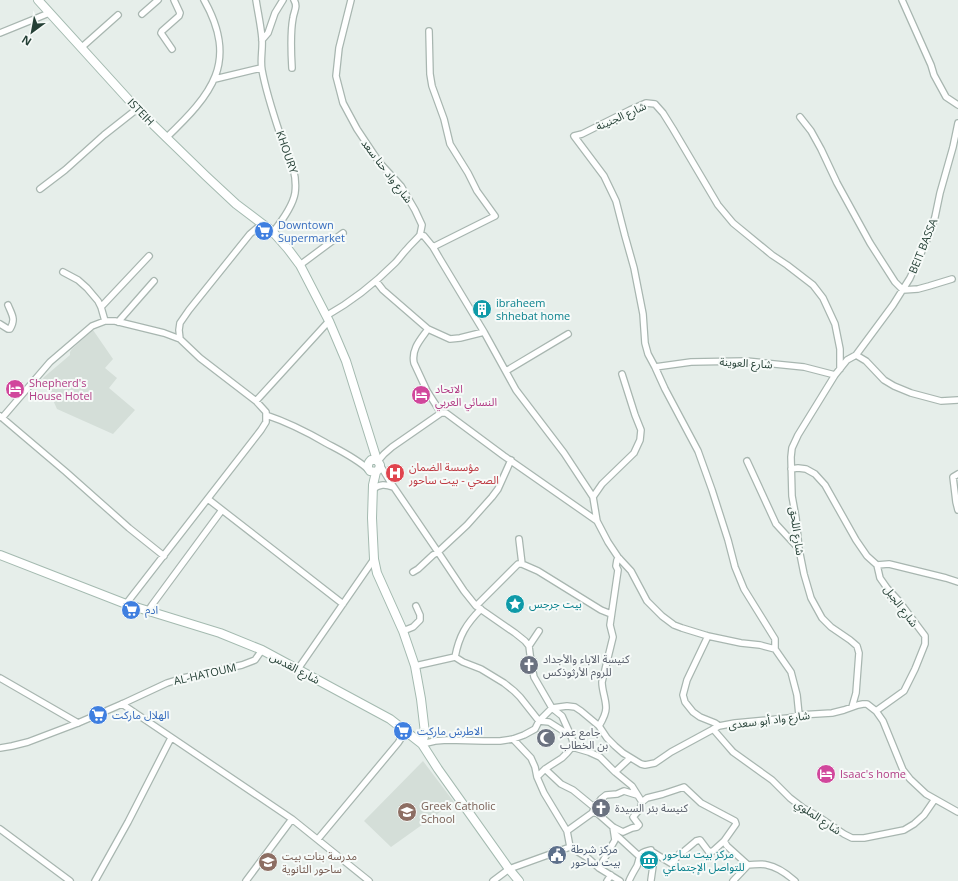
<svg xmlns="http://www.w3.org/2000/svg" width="958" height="881" font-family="'Open Sans','Noto Sans Arabic',sans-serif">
<rect width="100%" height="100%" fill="#e6eeea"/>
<path fill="#d4ded8" d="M93,330L113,359L105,368L117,378L109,388L135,410L113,434L57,409L43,378L70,355V352L72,349Z
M423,761L454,802L391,847L364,821Z"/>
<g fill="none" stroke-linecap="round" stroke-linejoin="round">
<g stroke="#a8b6b0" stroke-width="8">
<path id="street" d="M256,0C258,13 261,26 262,39C263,49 260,60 262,70C266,92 273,113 280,134C287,154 298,170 295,193C293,205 281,222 273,232
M351,0L339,48L336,76L343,103L357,129L379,162L401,186L415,210L422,225L420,235
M902,0L931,65L934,75L946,97L958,105
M142,14L158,0
M429,31L430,74L432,86L444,119L450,144L468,173L477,191L495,216L433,247
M0,33L37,18L49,13
M262,40L268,33L275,13L283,0
M82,47L118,15
M172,49L161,33L162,31L179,16L180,13L174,0
M292,68C291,51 290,34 293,18C294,11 298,7 294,0
M215,79L261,68
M800,117L811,131L821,149L837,183L870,243L895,282L903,290L918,289L929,286L952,279
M166,138C212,94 239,62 204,0
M40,189L65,170L104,135L137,109
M300,265L343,233
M63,272L78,280L87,288L98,301L101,307L105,321
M376,281L383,290L428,329L450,339L460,338L484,332L440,259L433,247L424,236L420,235
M101,307L149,256
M326,316C351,302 374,284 395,263C399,259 403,253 407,249C411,244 416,240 420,235
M118,322L154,281
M0,324L8,329H10C16,319 12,315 8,305
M428,329C421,339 411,349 414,363L427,391L441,413
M484,332L516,390L564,453L593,497L597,521L608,542L618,557L631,571L647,601L662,616L674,625L682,628L708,636L741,643L760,645L775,649L791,672L797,695L799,715
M856,355L866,361L884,380L894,386L911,393L941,401L958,400
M655,367L691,362L746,361L804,367L835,375
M506,371L568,334
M256,401L329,321
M266,415C287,422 307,432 326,443C341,451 356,458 369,470
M0,416L66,472L129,528L164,556
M2,418L50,362L92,326L105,321H115L164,333L180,339
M378,461L384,454L392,447L441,413H446L504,456L597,521
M747,461L776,524L799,549
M380,465L391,483L438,552L464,591L476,606L515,633L525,641L529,646L531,662L534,677L552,708L562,716L571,736L573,742L572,747L567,753L562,758L545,769L537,777L544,793L567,831L570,847
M791,469L798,468L806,469L815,474L825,485L856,540L867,556L877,565
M958,474L953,477L956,502L958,510
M373,489C380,484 385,484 393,487
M593,497L602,484L634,453L640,440L641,430L635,415L622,374
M208,499L343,604
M519,539L522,564
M413,572L418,569L433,555L438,552L467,525L492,497L498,489L511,460
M126,604L261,430L266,422V412L256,401L200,358L180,339L179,330L180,323L189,310L250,234L257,228L266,227
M476,606L518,564H522L538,571L601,610L611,614
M148,611L152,605L222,510
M403,631L413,627L420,620V615L416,606
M708,636L687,680L683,695L685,702L693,712L700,717L715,723L719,726
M529,646L539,631
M775,649V639L744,589L735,567L728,540L712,490L698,451L665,389L655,367L648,354L645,343L643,314L634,268L625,236L616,201L604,176L574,136L582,134L630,110L646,103L655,104L663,113L673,129L718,205L733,223L772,255L787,265L813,285L823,298L835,324L840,349V369
M455,657L463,662L481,669L504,683L514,691L520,697L539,721L549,722L571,736
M455,657C459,636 466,624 481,609
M415,666L455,657
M298,669L374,559
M0,678L78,723
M122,704L292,819L369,881
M852,707L856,693L859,653L857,646L850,640L831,627L822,618L811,598L804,574L799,549L796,518L792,496L791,457L792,448L798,435L835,375L847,360L856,355L893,305L910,278L930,233L935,217L940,193L953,147L958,123
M876,711L904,691L915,669L925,644V636L898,600L887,588L880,578L877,565L889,564L946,578L958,582
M599,726C602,721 606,714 606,708C606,699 602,691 602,682L613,637L610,625L618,570L616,566L617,560L620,559
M713,729L726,744L733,752L772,780L790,798L803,808L819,817L844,834L852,838H864L904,830L914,824L924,815L935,799
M513,739L531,758L535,767L537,777
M422,744L435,741L447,740L484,741H500L513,739L524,735L535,729L539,721L552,708L567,706L575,707L581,711L599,726L607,738L615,746L623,753L641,764L645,765L655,763L671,752L719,726L735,723L788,718L799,715L832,713L844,710L858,705L863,704H867L876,711L883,721L903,770L910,779L926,794L958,812
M572,747L589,752L600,757L615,772L630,758
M0,748L12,746L28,742L78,723L122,704L167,683L183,678L242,665L255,660L262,650
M545,769L561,784L573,790L595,808
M615,772L632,786L642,802
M593,811L601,799L606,795L617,794L624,791L637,795
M0,829L70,881
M567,831L592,813H597L613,827L623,832L632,828L637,827L639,825L633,817L640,809L642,802L647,798L663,794L684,787L701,803L735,821L736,824L724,841L727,846L748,865L733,881
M614,833L639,856
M318,839L398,743L406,731
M570,847L588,858L599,868L620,881
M651,851L672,864L680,853L683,852L696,841L700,840L709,852L713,851L724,841
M748,865C754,865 761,863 767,865C778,867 787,874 795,881
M599,868L615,840L613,827
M95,881L128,822L171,738
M246,881L292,819
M493,881L509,869L570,847
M607,881L611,875
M629,881C631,876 634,871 637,866C641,855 637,853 651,850L653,866L651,880"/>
</g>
<g stroke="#a4bab0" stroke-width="10">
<path id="secondary" d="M38,0L137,109L206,176L236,204L273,232L288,249L300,265L329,321L346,361L377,460
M376,472L370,471C367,468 367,464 371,460H377L380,465L379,469L376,472L373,485L372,518L374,559L377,573L403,631L415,666L421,699L425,733L422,744
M0,555L126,604L220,633L262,650L390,719L422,744L438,769L509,869L519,881"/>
</g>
<use href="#street" stroke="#fff" stroke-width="5.5"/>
<use href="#secondary" stroke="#fff" stroke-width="8"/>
</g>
<defs>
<g id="supermarket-disc" transform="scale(1)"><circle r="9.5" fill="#3f7fe0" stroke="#f6faf8"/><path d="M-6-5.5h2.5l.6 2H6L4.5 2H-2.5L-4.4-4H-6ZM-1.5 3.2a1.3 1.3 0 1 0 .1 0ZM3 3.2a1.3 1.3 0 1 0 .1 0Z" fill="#fff"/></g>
<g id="building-disc" transform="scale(1)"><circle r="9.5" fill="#0f9aa8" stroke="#f6faf8"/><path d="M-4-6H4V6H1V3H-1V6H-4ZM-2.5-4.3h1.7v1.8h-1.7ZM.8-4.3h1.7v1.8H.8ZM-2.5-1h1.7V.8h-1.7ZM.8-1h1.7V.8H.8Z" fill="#fff"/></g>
<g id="hotel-disc" transform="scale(1)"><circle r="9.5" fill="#d1479c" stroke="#f6faf8"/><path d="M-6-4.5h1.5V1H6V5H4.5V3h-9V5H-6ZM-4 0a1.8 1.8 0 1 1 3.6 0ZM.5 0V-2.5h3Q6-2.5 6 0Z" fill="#fff"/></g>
<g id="hospital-disc" transform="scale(1)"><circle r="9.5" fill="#e0444e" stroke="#f6faf8"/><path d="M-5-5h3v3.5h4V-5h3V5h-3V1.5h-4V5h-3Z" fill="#fff"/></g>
<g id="sight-disc" transform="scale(1)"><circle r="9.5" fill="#0f9aa8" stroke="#f6faf8"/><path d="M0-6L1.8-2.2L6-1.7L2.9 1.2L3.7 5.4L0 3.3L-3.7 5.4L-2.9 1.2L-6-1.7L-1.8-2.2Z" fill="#fff"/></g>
<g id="church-disc" transform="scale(1)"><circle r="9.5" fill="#6b7280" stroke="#f6faf8"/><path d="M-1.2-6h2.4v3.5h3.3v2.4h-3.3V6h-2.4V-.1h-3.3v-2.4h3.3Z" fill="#fff"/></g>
<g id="mosque-disc" transform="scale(1)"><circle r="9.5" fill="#6b7280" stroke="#f6faf8"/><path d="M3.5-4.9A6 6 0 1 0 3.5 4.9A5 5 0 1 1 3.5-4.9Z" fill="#fff"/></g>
<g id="school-disc" transform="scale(1)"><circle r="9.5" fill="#8d6e63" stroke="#f6faf8"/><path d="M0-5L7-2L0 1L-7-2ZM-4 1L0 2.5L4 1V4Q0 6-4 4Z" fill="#fff"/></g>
<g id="civic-disc" transform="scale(1)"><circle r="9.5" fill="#5c6f8a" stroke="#f6faf8"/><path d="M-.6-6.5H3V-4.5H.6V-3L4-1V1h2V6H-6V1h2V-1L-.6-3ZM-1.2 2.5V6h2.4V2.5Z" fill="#fff"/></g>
<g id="museum-disc" transform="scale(1)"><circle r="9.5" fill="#0f9aa8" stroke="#f6faf8"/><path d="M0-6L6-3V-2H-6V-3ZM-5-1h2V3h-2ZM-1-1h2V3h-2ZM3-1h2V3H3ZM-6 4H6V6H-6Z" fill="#fff"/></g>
</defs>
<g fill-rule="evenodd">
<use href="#supermarket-disc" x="264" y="231"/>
<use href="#building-disc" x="482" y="309"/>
<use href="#hotel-disc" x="15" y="389"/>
<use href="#hotel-disc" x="421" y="395"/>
<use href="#hospital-disc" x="395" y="473"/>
<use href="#sight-disc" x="515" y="604"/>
<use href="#supermarket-disc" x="131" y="610"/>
<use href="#church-disc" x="529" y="665"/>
<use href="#supermarket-disc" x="98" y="715"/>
<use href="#supermarket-disc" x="403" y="731"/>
<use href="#mosque-disc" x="546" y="738"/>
<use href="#hotel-disc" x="826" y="774"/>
<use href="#church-disc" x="601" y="808"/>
<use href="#school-disc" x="407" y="812"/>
<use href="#civic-disc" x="557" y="855"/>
<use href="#museum-disc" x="649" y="860"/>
<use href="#school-disc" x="268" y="862"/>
</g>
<g text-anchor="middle" stroke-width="4" stroke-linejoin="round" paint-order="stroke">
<g font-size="11" fill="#254036" stroke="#f6faf8">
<text transform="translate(141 112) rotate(46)" y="4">ISTEIH</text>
<text transform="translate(621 116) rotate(-24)" y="4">شارع الجنينة</text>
<text transform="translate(287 152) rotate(71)" y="4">KHOURY</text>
<text transform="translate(387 171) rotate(53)" y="4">شارع واد حنا سعد</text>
<text transform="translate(923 246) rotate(-68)" y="4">BEIT BASSA</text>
<text transform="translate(746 363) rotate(3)" y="4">شارع العوينة</text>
<text transform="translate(797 531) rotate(82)" y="4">شارع اللحق</text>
<text transform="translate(901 606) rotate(53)" y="4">شارع الجبل</text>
<text transform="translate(295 668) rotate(28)" y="4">شارع القدس</text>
<text transform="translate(205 674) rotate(-13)" y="4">AL-HATOUM</text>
<text transform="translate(769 720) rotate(-7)" y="4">شارع واد أبو سعدى</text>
<text transform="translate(818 817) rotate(34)" y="4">شارع الملوي</text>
</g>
<g font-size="11" fill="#366cbe" stroke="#f6faf8" text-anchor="start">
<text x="278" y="229">Downtown<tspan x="278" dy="13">Supermarket</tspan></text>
<text x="145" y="614">ادم</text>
<text x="112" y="719">الهلال ماركت</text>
<text x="417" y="735">الاطرش ماركت</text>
</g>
<g font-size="11" fill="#0d838f" stroke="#f6faf8" text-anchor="start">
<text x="496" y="307">ibraheem<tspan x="496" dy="13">shhebat home</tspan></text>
<text x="529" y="608">بيت جرجس</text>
<text x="663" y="858">مركز بيت ساحور<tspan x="663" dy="13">للتواصل الإجتماعي</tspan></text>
</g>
<g font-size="11" fill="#b23c85" stroke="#f6faf8" text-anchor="start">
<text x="29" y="387">Shepherd's<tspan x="29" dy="13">House Hotel</tspan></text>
<text x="435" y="393">الاتحاد<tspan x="435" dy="13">النسائي العربي</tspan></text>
<text x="840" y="778">Isaac's home</text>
</g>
<g font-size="11" fill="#be3a42" stroke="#f6faf8" text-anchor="start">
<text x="409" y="471">مؤسسة الضمان<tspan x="409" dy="13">الصحي - بيت ساحور</tspan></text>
</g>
<g font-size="11" fill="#5b616d" stroke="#f6faf8" text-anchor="start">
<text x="543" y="663">كنيسة الآباء والأجداد<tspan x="543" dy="13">للروم الأرثوذكس</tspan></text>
<text x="560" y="736">جامع عمر<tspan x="560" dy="13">بن الخطاب</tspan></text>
<text x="615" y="812">كنيسة بئر السيدة</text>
</g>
<g font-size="11" fill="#785e54" stroke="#f6faf8" text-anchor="start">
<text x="421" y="810">Greek Catholic<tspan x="421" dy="13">School</tspan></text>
<text x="282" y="860">مدرسة بنات بيت<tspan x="282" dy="13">ساحور الثانوية</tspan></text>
</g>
<g font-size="11" fill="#4e5e75" stroke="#f6faf8" text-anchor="start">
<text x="571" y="853">مركز شرطة<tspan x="571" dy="13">بيت ساحور</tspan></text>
</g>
</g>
<g transform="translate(32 32) rotate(212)" stroke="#f6faf8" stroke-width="3" paint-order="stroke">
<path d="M0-3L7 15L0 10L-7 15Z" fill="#254036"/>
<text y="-6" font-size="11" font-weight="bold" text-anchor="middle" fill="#254036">N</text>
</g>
</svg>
